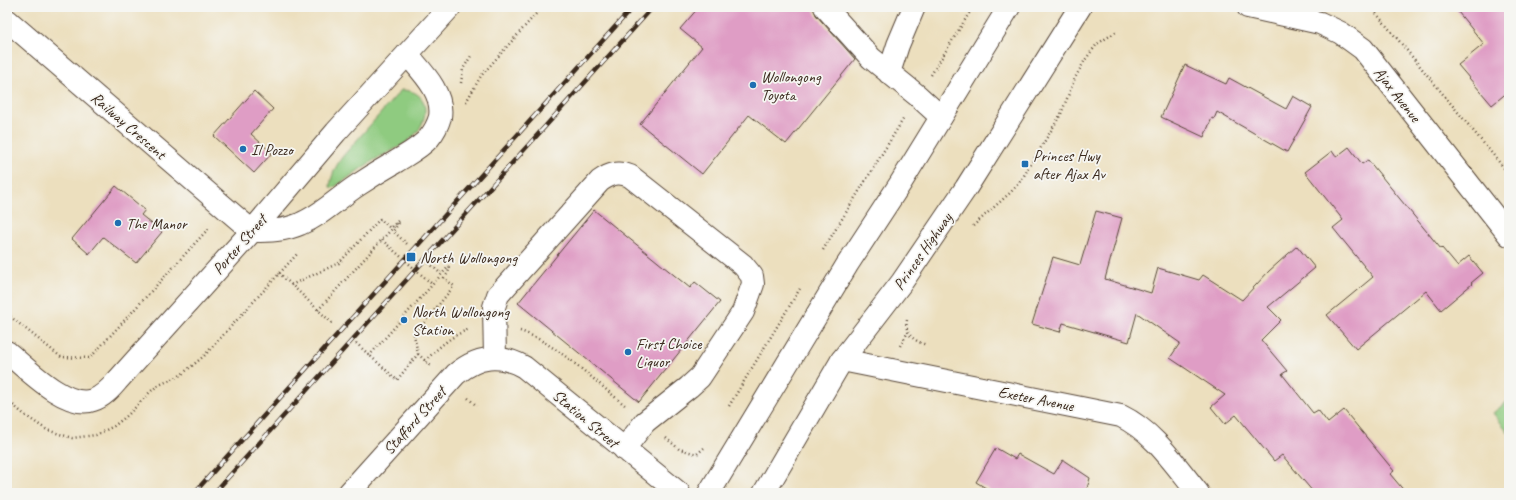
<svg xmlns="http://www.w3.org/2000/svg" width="1516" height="500" font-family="Caveat,sans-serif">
<rect width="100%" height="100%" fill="#f6f6f2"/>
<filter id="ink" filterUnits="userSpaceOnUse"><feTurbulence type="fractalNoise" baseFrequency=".025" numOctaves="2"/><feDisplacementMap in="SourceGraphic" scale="8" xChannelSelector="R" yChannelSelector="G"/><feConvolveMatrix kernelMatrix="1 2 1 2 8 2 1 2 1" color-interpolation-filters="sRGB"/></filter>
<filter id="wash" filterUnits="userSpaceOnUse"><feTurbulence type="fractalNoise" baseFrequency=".012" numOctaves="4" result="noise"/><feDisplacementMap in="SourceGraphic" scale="16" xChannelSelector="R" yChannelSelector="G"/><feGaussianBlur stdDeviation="0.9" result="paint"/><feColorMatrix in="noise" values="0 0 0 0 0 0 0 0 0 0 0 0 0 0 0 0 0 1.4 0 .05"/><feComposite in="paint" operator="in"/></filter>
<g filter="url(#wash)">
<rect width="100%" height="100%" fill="#ecdfbe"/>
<path fill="#8fcb80" stroke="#657a4f" d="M401,90C411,90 420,93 424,103C426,110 425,117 422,124C412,145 390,150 371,162C358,170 346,180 333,188L330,187C331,176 336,165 343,156Z
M1509,400V433L1493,413Z"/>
<g id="blocks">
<path fill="#df9dc5" d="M699,7H813L816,15L855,59L786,144L749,115L702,174L640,124L702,47L680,29Z
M1454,7H1509V91L1492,105L1458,65L1484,44Z
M1185,65L1226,84L1229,78L1286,109L1293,96L1312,107L1287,152L1217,112L1214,119L1212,118L1204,137L1161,117Z
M254,91L273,109L251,134L272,153L254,173L214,136Z
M1349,147L1362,164L1368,160L1441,249L1442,248L1457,266L1469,256L1483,273L1471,283L1472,284L1441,310L1426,291L1356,349L1327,315L1373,277L1333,228L1343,220L1305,172L1332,151L1336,157Z
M116,186L145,210L141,215L162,232L136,263L103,237L89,254L72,239Z
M594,210L690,288L695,282L720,302L639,402L518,303Z
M1096,211L1122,218L1105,279L1151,293L1158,268L1199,280L1203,275L1242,300L1269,271L1297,246L1315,268L1268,307L1281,320L1261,340L1287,371L1282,374L1313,413L1318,410L1328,423L1344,410L1394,471L1390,474L1406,493H1314L1282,455L1274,461L1236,415L1225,424L1211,407L1225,395L1170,358L1180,343L1137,313L1129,342L1063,323L1060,332L1032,324L1053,257L1080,265Z
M996,448L1015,459L1018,454L1054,474L1063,460L1090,478L1086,492L1089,493H994L976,482Z"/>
</g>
</g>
<g filter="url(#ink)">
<use href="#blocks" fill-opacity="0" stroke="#564536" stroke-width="1"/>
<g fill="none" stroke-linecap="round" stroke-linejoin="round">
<g stroke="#564536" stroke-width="24">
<path id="minor" d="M825,7L871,58L918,96L941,117
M1248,7L1320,23L1341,33L1363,49L1509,235
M7,20L252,231
M889,73L898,45L914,7
M252,231C269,231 284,231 300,224C322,215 338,198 358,185C370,177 383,169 397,161C408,154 420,148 429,138C434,132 438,124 440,117C444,92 421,71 407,54
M7,352C26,368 67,410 93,400C103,397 111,388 117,381L252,231L336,132L450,7
M495,358L494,307L498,295L600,181C610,174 618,171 630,176L743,265L752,276L753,284L743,312L700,377L689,387L645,422L624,449
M842,360L1121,416C1154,432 1175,465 1198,493
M349,493L456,374C478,356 499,353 524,367L679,493"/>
</g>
<g stroke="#564536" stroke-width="24">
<path id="major" d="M709,493L847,265L900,184L1009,7
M764,493L842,360L902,282L966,188L1080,7"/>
</g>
<path stroke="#564536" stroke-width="2.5" stroke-dasharray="1 3" stroke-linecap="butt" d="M1371,7L1509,174
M931,75L973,7
M461,83L463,69L471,56
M466,102L481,76L542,7
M399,223L393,231L407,244
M973,226L1011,192L1022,179L1061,114L1075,78L1085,60L1097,44L1116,32
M823,250L904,118
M429,263L440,273L441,272
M279,273L334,325
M291,285L339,263L380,219L390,228L399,220
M318,310L398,222
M7,314L61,357L90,358L209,228
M907,320C904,334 914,341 927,345
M520,331C555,342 596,382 626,406
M356,343L397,380L418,354L414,335L454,286L444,278L448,273L450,266
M900,346L908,332
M418,354L431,366
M369,356L449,266
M425,361C439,347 452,335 470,329
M468,398L477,406
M7,400L26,416L47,430L72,438L96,435L114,426L128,415L150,392L157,386L181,375L204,356L298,253
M729,406L801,287
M666,438L679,449L697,454L704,448"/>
<use href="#minor" stroke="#fff" stroke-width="22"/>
<use href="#major" stroke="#fff" stroke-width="22"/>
<g stroke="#3b2a1e" stroke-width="4.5">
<path id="rail" d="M194,493L633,7
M214,493L653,7"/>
</g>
<use href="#rail" stroke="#f6f6f2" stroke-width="3" stroke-dasharray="9" stroke-linecap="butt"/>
<path stroke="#564536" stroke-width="2.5" stroke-dasharray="1 3" stroke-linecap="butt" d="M382,240L432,284"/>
</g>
</g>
<g fill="#1f6fb2" stroke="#f6f6f2" stroke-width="1.5">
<circle cx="753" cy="85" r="4"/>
<circle cx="243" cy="149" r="4"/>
<rect x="1021" y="160" width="8" height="8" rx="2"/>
<circle cx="118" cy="223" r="4"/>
<rect x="406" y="252" width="10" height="10" rx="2"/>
<circle cx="404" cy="320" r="4"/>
<circle cx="628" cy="352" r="4"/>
</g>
<g text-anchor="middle" stroke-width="3.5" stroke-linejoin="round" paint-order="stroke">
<g font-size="16" fill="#3b2a1e" stroke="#f6f6f2" text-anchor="start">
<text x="761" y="82">Wollongong<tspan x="761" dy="18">Toyota</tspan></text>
<text x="251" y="155">Il Pozzo</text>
<text x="1033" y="161">Princes Hwy<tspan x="1033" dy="18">after Ajax Av</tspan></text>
<text x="126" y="229">The Manor</text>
<text x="420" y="263">North Wollongong</text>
<text x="412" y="317">North Wollongong<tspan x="412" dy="18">Station</tspan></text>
<text x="636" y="349">First Choice<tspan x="636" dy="18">Liquor</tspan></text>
</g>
<g font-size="16" fill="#3b2a1e" stroke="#f6f6f2">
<text transform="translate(1398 94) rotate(52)" y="6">Ajax Avenue</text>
<text transform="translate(129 125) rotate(41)" y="6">Railway Crescent</text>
<text transform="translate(239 244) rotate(-49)" y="6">Porter Street</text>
<text transform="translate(922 251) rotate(-55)" y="6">Princes Highway</text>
<text transform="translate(1036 398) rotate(11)" y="6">Exeter Avenue</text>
<text transform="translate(586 418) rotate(40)" y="6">Station Street</text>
<text transform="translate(414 420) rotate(-48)" y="6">Stafford Street</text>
</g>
</g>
<rect width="1516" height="500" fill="none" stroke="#f6f6f2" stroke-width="24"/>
</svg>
